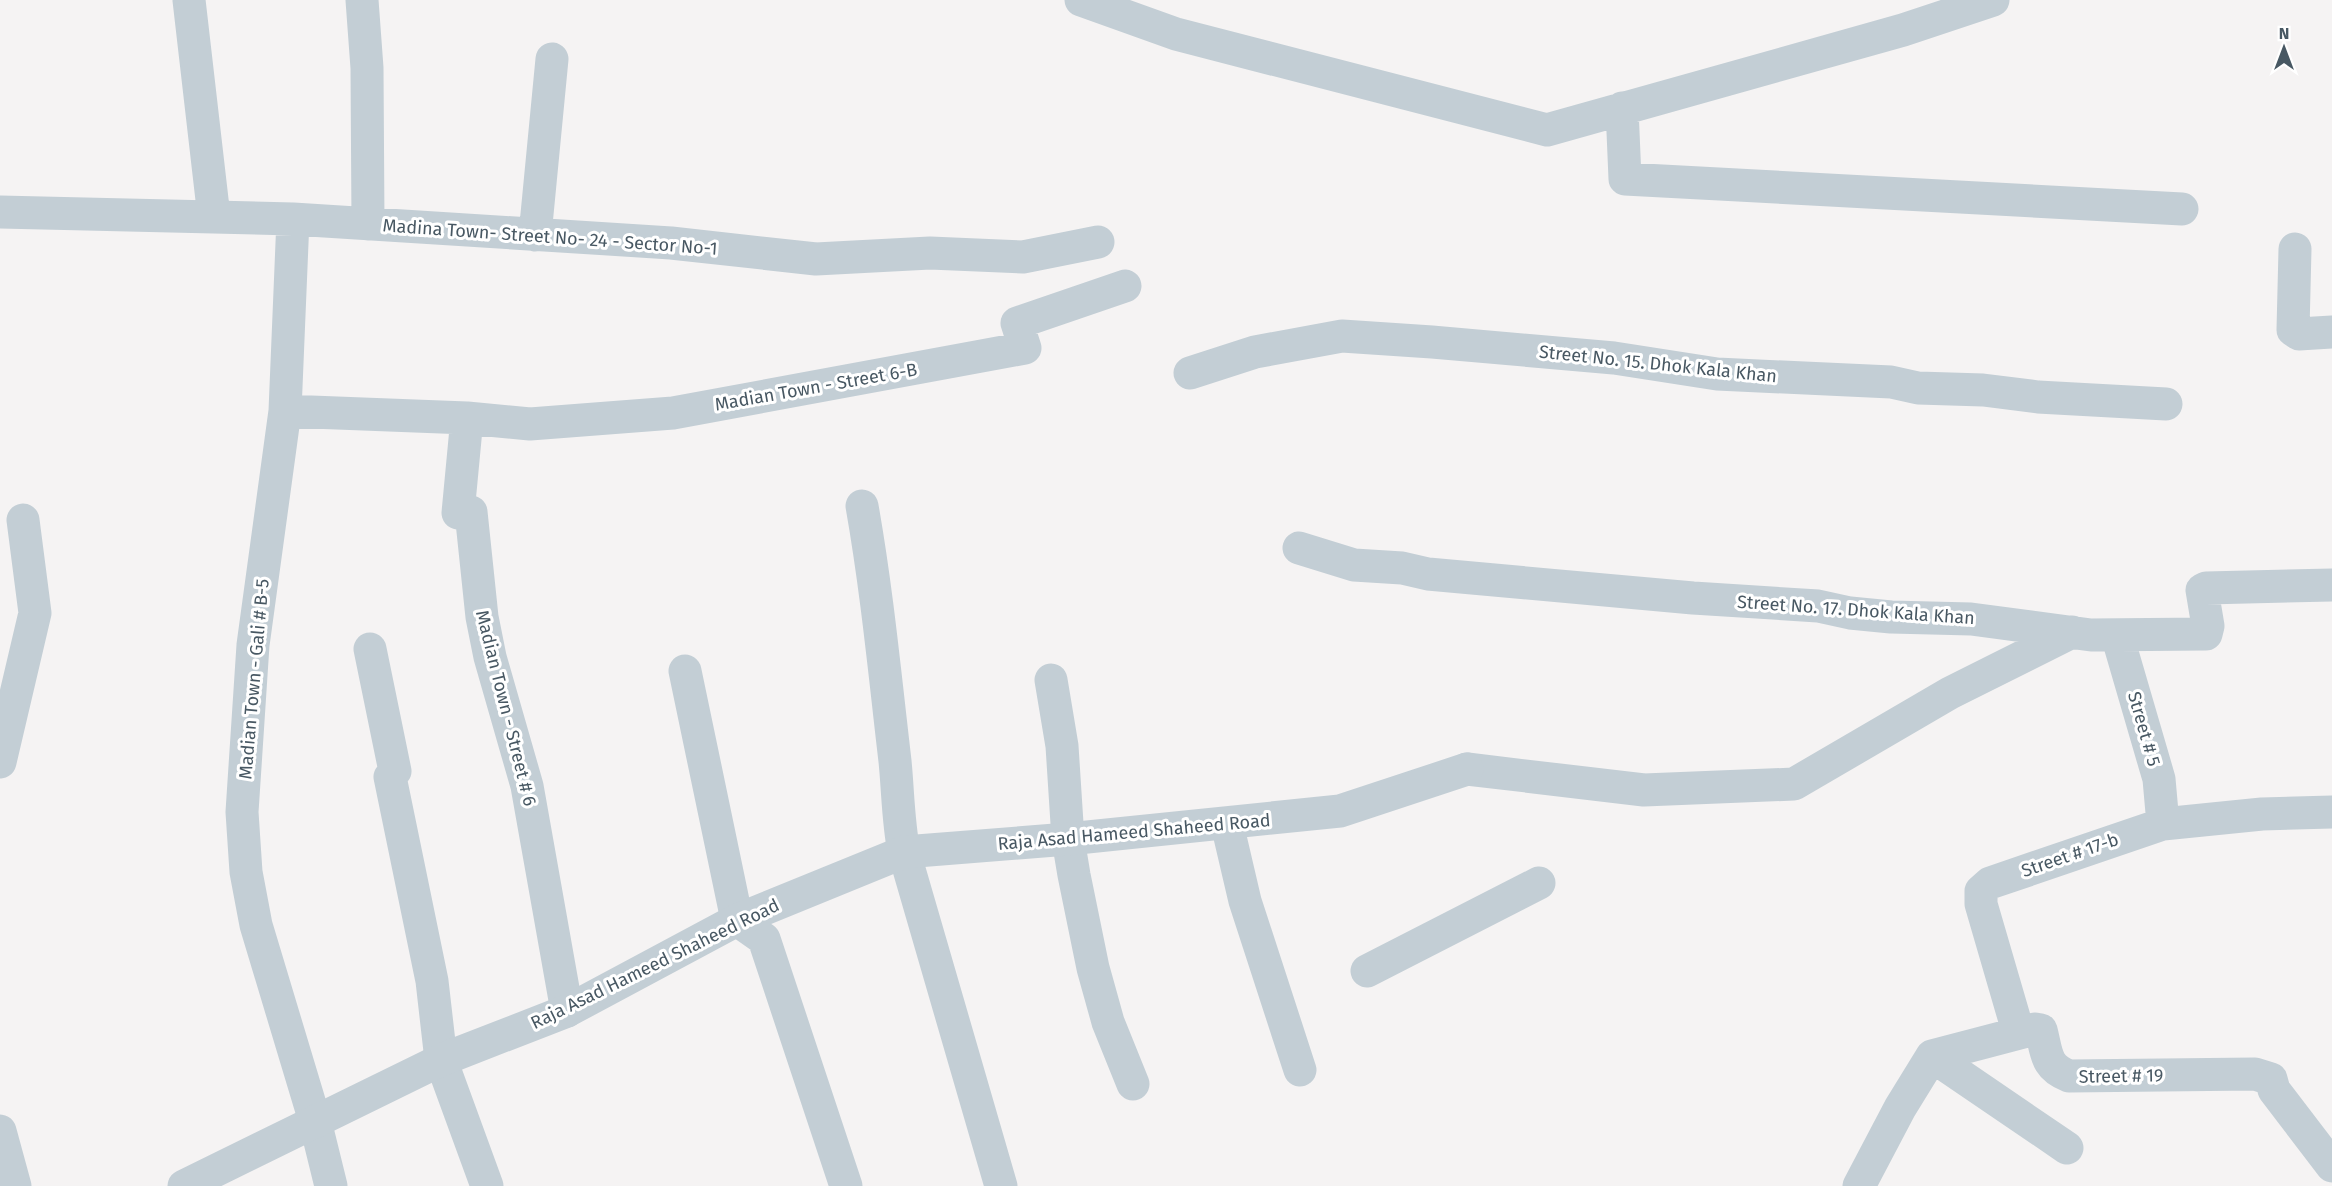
<svg xmlns="http://www.w3.org/2000/svg" width="2332" height="1186" font-family="'Fira Sans',sans-serif">
<rect width="100%" height="100%" fill="#f5f3f3"/>
<g fill="none" stroke-linecap="round" stroke-linejoin="round">
<path stroke="#c3ced5" stroke-width="33" d="M189,0L214,217
M362,0L367,68L368,224
M1081,0L1176,34L1547,130L1903,30L1993,0
M1622,108L1625,179L2182,209
M0,212L293,219L671,243L816,259L930,253L1023,257L1098,242
M535,235L552,59
M2295,249L2293,330L2299,334L2332,332
M1190,373L1255,352L1342,336L1432,342L1614,358L1717,374L1891,382L1918,388L1983,390L2038,397L2166,404
M285,411L293,219
M467,418L458,513L471,512L482,617L490,657L527,786L567,1011
M862,506C877,591 885,676 895,761C898,791 898,822 904,852L1001,1186
M1299,548L1354,565L1402,568L1428,574L1693,598L1818,606L1850,613L1891,617L1971,619L2091,635L2206,634L2208,626L2202,590L2206,588L2332,585
M2117,635L2159,779L2163,824
M370,649L395,771L390,777L432,981L441,1060L487,1186
M685,671L737,920L764,939L846,1186
M1051,680L1062,746L1068,839L1074,875L1093,968L1108,1022L1133,1084
M0,762L35,613L23,520
M1467,769L1644,790L1794,784L1950,693L2072,632
M1227,824L1245,901L1300,1070
M1367,971L1539,883
M2018,1031L1981,904V891L1990,883L2163,824L2262,814L2332,812
M1932,1056L2067,1148
M0,1131L15,1186
M331,1186L315,1121L256,925L246,872L242,812L253,645L285,411L467,418L530,424L673,413L1025,348L1017,323L1125,286
M1859,1186L1900,1108L1932,1056L2035,1029L2041,1030C2047,1053 2045,1067 2069,1076L2255,1074L2271,1079L2274,1090L2332,1166"/>
<path stroke="#c3ced5" stroke-width="33" d="M184,1186L441,1060L567,1011L737,920L904,852L1068,839L1340,811L1467,769"/>
</g>
<g text-anchor="middle" stroke-width="6" stroke-linejoin="round" paint-order="stroke">
<g font-size="18" fill="#485863" stroke="#fff">
<text transform="translate(550 237) rotate(4)" y="6">Madina Town- Street No- 24 - Sector No-1</text>
<text transform="translate(1658 364) rotate(6)" y="6">Street No. 15. Dhok Kala Khan</text>
<text transform="translate(816 387) rotate(-10)" y="6">Madian Town - Street 6-B</text>
<text transform="translate(1856 610) rotate(4)" y="6">Street No. 17. Dhok Kala Khan</text>
<text transform="translate(254 679) rotate(-85)" y="6">Madian Town - Gali # B-5</text>
<text transform="translate(506 708) rotate(76)" y="6">Madian Town - Street # 6</text>
<text transform="translate(2144 729) rotate(74)" y="6">Street # 5</text>
<text transform="translate(1134 832) rotate(-5)" y="6">Raja Asad Hameed Shaheed Road</text>
<text transform="translate(2070 855) rotate(-19)" y="6">Street # 17-b</text>
<text transform="translate(655 964) rotate(-26)" y="6">Raja Asad Hameed Shaheed Road</text>
<text transform="translate(2121 1076) rotate(-1)" y="6">Street # 19</text>
</g>
</g>
<g transform="translate(2284 48)" stroke="#ffffff" stroke-width="4.5" paint-order="stroke">
<path d="M0-4.5L10 22L0 15L-10 22Z" fill="#485863"/>
<text y="-9" font-size="16" font-weight="bold" text-anchor="middle" fill="#485863">N</text>
</g>
</svg>
